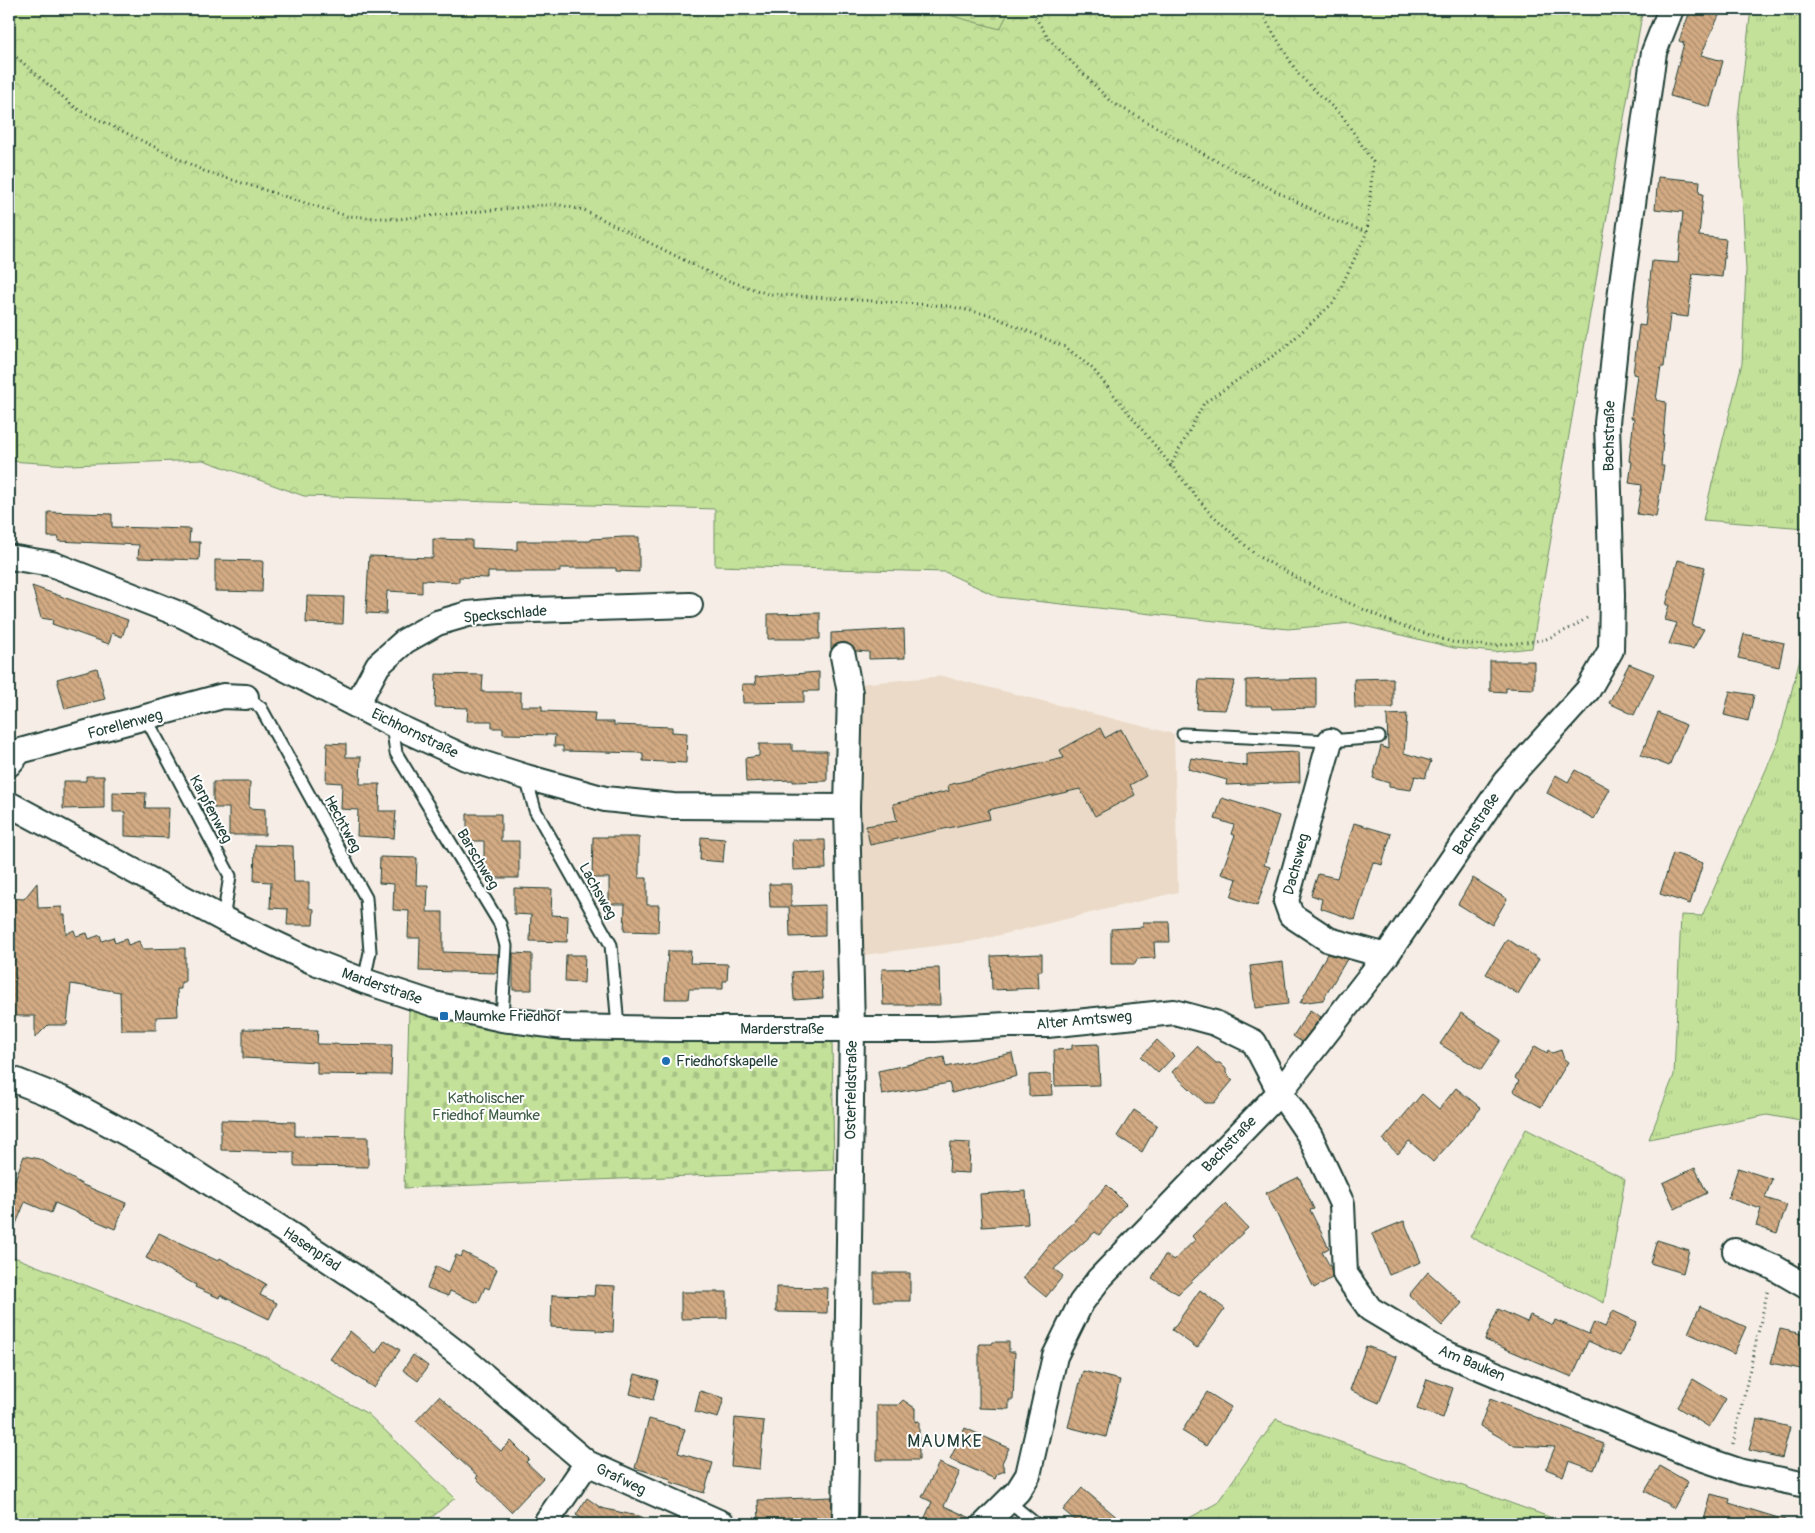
<svg xmlns="http://www.w3.org/2000/svg" width="1815" height="1533" font-family="Pangolin,sans-serif">
<defs>
<pattern id="grass-tufts" width="24" height="20" patternUnits="userSpaceOnUse" patternTransform="scale(1.25)"><rect width="24" height="20" fill="#c3e199"/><path d="M3 7l-1-3M5 7V3M7 7l1-3M15 17l-1-3M17 17v-4M19 17l1-3" fill="none" stroke="#a7c284"/></pattern>
<pattern id="forest-crowns" width="20" height="18" patternUnits="userSpaceOnUse" patternTransform="scale(1.25)"><rect width="20" height="18" fill="#c3e199"/><path d="M2 6a3 3 0 1 1 6 0M12 15a3 3 0 1 1 6 0" fill="none" stroke="#a7c284"/></pattern>
<pattern id="cemetery-stones" width="16" height="16" patternUnits="userSpaceOnUse" patternTransform="scale(1.25)"><rect width="16" height="16" fill="#c3e199"/><path d="M2 7V4a2 2 0 0 1 4 0v3zM10 15v-3a2 2 0 0 1 4 0v3z" fill="#a7c284"/></pattern>
<pattern id="building-back-hatch" width="6" height="6" patternUnits="userSpaceOnUse" patternTransform="scale(1.25)"><rect width="6" height="6" fill="#d2aa83"/><path d="M-1 5l2 2M0 0l6 6M5-1l2 2" fill="none" stroke="#aa8c6c"/></pattern>
</defs>
<rect width="100%" height="100%" fill="#f6eee6"/>
<filter id="ink" filterUnits="userSpaceOnUse"><feTurbulence type="fractalNoise" baseFrequency=".02" numOctaves="2"/><feDisplacementMap in="SourceGraphic" scale="10" xChannelSelector="R" yChannelSelector="G"/><feConvolveMatrix kernelMatrix="1 2 1 2 8 2 1 2 1" color-interpolation-filters="sRGB"/></filter>
<g filter="url(#ink)">
<path fill="#ebdac8" d="M943,676L1174,734L1178,892L975,941L864,955L858,684Z"/>
<path fill="url(#grass-tufts)" stroke="#718f66" d="M1751,9H1806V528L1703,520L1742,363L1746,270L1738,117Z
M1806,635V1122L1767,1115L1649,1139L1674,1075L1681,915L1702,916L1779,740Z
M1526,1129L1625,1179L1604,1303L1470,1237Z
M1276,1419L1569,1524H1178L1217,1503Z"/>
<path fill="url(#forest-crowns)" stroke="#718f66" d="M9,9H1643L1532,648L1494,652L1454,648L1352,623L1288,629L998,597L945,572L715,566V509L304,496L203,460L70,465L9,461Z
M9,1255L264,1356L368,1414L455,1498L424,1524H9Z"/>
<path fill="url(#cemetery-stones)" stroke="#718f66" d="M927,9H1010L1000,29Z
M409,1010L529,1034L832,1040L834,1170L404,1188Z"/>
<path fill="url(#building-back-hatch)" stroke="#1f3d34" d="M1691,9H1722L1701,55L1723,61L1710,107L1670,96L1684,43L1679,41Z
M1658,177L1700,181L1699,193L1703,194L1699,236L1726,239L1722,277L1693,274L1688,317L1670,315L1664,367H1661L1656,400L1666,402L1661,466H1664L1656,517L1637,514L1642,485L1629,483L1632,462L1629,461L1634,418H1631L1637,375L1633,374L1639,325L1645,326L1652,261L1678,263L1683,212L1655,209Z
M48,512L112,514V527L190,529L189,542H200L199,560L138,558L139,545L58,541L59,537H48Z
M623,537H639V572L616,571V568H560V572H488V578L459,577V582L422,580V593L387,591L386,614L366,613L369,556L433,558V539L472,540V548L517,550V541H591V539Z
M215,560L263,561L262,592L215,591Z
M1678,560L1705,567L1692,626L1704,629L1693,649L1669,644L1677,623L1665,620L1669,605H1666Z
M32,586L128,620L122,637L112,633L109,644L52,624L53,620L41,618Z
M307,596L344,597L343,624L306,623Z
M820,613V639H768V614Z
M904,629L905,658L869,659V652L856,651L847,643H840L831,649V633Z
M1744,634L1784,643L1779,667L1738,658Z
M1490,661H1534V689L1506,688V692L1490,691Z
M1629,664L1654,674L1634,715L1609,703Z
M97,668L105,699L65,709L57,679Z
M819,672V691H804V702L743,703L742,684H756L755,677Z
M436,674L483,675L482,692H521V706H542V711L595,713L594,722H614V725L672,727V732L687,733L686,763L643,761V753L563,751V746H554L555,735L503,734V728H492V721H467L468,708L435,707Z
M1316,678V708L1272,709L1271,706H1246V680Z
M1393,678V708H1355L1354,679Z
M1199,680L1235,681L1225,710L1197,709Z
M1730,691L1754,695L1748,721L1724,715Z
M1658,713L1686,725L1669,766L1641,755Z
M1407,714L1404,753L1431,761L1425,778L1415,776L1411,790L1389,787V783L1373,778L1381,746L1388,749L1387,715Z
M1100,728L1105,738L1121,729L1146,776L1130,785L1135,795L1095,816L1080,789L988,810L990,819L870,845L866,826L897,821L893,804L949,791L948,785L1064,758L1060,750Z
M327,743L346,744V757H361L360,784H380L379,811H396L394,838L357,836L358,810L341,809L342,783L326,782Z
M759,744H792V751H827V781L793,782V780L746,782L745,758L759,756Z
M1299,752L1300,782L1226,785L1227,780L1188,769L1191,758L1247,766V754Z
M1575,770L1610,789L1594,819L1547,793L1556,775L1568,782Z
M86,776H104V808L63,809V781H86Z
M213,782H250L249,808L265,809V835H229V808H213Z
M113,792L146,793L145,808H169L168,838L125,836V812H113Z
M1222,798L1279,816L1264,865L1270,867L1257,906L1231,897L1237,879L1221,874L1235,835L1231,834L1234,825L1215,819Z
M467,814H501V841H519V878H484V841H467Z
M1354,823L1391,834L1382,865L1373,862L1355,920L1320,908L1322,899L1311,895L1318,874L1337,878Z
M593,837H639V878H647V905H659L658,932L624,931L625,904H609V878H592Z
M701,837L725,839L723,862L700,860Z
M792,840H825L826,869L793,870Z
M255,845L293,846L294,882H309V908L314,909L313,925H287L288,909L270,908L271,882L254,881Z
M1673,853L1703,863L1690,904L1660,894Z
M380,857L417,858L416,885H428L427,912H443V952L498,954L497,973L419,971L420,938H408L409,911L393,910L394,884L379,883Z
M1473,878L1507,899L1492,925L1458,904Z
M37,883L38,908L62,907V915H65L66,934L74,930L76,936L87,933L89,939L100,935L102,941L113,937L115,943L126,939L128,945L139,941L142,949L185,948V982H181V989H177L178,1016L156,1017V1030H121L120,992L71,984L67,1025H48L35,1038V1016H10L9,898L24,899Z
M769,884H791V906L825,905V936L790,937L789,907H770Z
M514,888L552,889L551,915L568,916L567,942L530,941L531,915L514,914Z
M1143,922H1169L1170,942H1154L1155,958L1137,959L1135,964H1111V929L1143,927Z
M1507,939L1539,959L1518,994L1486,974Z
M668,951H691L690,963L728,964L727,981H723V989H689L688,999H665Z
M513,953L532,954V990H513Z
M1042,954V971H1038L1039,988L992,990L991,956Z
M1327,954L1347,959L1323,1000L1300,1003Z
M566,955H585L584,983L565,982Z
M1283,962L1288,1004L1255,1008L1250,966Z
M939,968L940,1005H883L882,969Z
M821,970L823,998L794,1000L792,972Z
M1310,1010L1321,1017L1302,1042L1293,1036Z
M1461,1013L1501,1040L1481,1070L1440,1044Z
M243,1029L318,1030L317,1044L392,1045L391,1075L317,1074V1062L243,1058Z
M1157,1040L1174,1056L1158,1073L1141,1057Z
M1098,1044L1100,1085L1055,1086L1054,1050L1072,1049V1045Z
M1197,1046L1216,1063H1220L1226,1069V1073L1233,1080L1214,1103H1205L1172,1072Z
M1535,1046L1547,1053L1548,1050L1552,1053L1561,1050L1564,1059L1568,1062L1541,1107L1513,1091L1519,1081L1515,1078Z
M1012,1053L1017,1076L952,1093L949,1083L882,1095L878,1071L944,1057L946,1067Z
M1051,1074L1052,1095L1029,1096V1075Z
M1456,1088L1481,1108L1433,1162L1409,1141L1398,1154L1383,1140L1422,1094L1439,1109Z
M1134,1110L1157,1125L1142,1152L1117,1136Z
M221,1120L295,1122V1136L368,1137V1167L294,1166V1152L221,1150Z
M951,1142L970,1143L969,1173L949,1172Z
M24,1156L40,1159L83,1185L126,1203L115,1229L55,1203L51,1213L25,1202L9,1241V1195Z
M1695,1168L1707,1193L1675,1209L1663,1183Z
M1738,1168L1772,1179L1765,1198L1787,1205L1777,1233L1756,1226L1761,1209L1728,1198Z
M1299,1177L1314,1209L1310,1210L1329,1248L1322,1252L1331,1268L1332,1278L1314,1288L1266,1193Z
M1107,1185L1126,1204L1099,1235L1095,1232L1054,1269L1063,1276L1046,1297L1023,1278L1051,1243L1076,1221H1074Z
M1026,1191L1028,1224L982,1227L980,1194Z
M1225,1204L1248,1228L1178,1294L1152,1278L1165,1255L1174,1260L1195,1240L1192,1236Z
M1404,1221L1421,1262L1389,1275L1372,1234Z
M159,1233L218,1261L220,1258L266,1284L260,1295L277,1303L269,1319L220,1295L219,1298L195,1287L196,1285L146,1258Z
M1657,1240L1689,1250L1683,1273L1650,1263Z
M463,1252L497,1269L489,1289L485,1287L478,1303L450,1291L448,1296L427,1288L436,1266L449,1272L456,1255L461,1257Z
M1428,1272L1462,1303L1442,1326L1409,1295Z
M874,1273H910V1301H874Z
M595,1285L615,1286L613,1332L596,1331V1329L551,1327L552,1295L594,1296Z
M776,1287L828,1288L827,1313L776,1312Z
M1200,1290L1225,1309L1197,1348L1172,1330Z
M681,1292H727V1318L681,1319Z
M1700,1306L1746,1327L1734,1354L1688,1333Z
M1498,1309L1527,1322L1530,1315L1553,1325L1555,1320L1589,1334L1594,1322L1605,1327L1613,1311L1637,1322L1621,1356L1588,1341L1572,1377L1485,1340Z
M1780,1329L1806,1335V1348L1801,1369L1771,1363Z
M350,1331L376,1353L385,1340L400,1350L374,1388L330,1359Z
M992,1342H1009V1352H1015L1013,1400H1009V1409L979,1408V1344H992Z
M1366,1346L1397,1357L1379,1403L1350,1390Z
M413,1355L428,1366L418,1381L403,1370Z
M1083,1371L1120,1380L1106,1437L1068,1427Z
M635,1374L658,1380L653,1400L630,1394Z
M1427,1379L1453,1388L1443,1418L1417,1409Z
M1693,1379L1726,1399L1709,1427L1677,1407Z
M700,1391L724,1398L718,1418L695,1412Z
M1207,1392L1231,1407L1206,1446L1182,1431Z
M439,1396L501,1451L511,1441L529,1459L526,1462L543,1478L511,1512L476,1478L478,1476L416,1421Z
M1490,1399L1604,1444L1594,1470L1569,1461L1563,1476L1546,1469L1555,1447L1514,1445L1480,1426Z
M903,1400L915,1408V1422L919,1421V1460H877V1405H898Z
M735,1418L764,1421L760,1469L731,1466Z
M649,1419L685,1429L678,1453L713,1463L704,1493L670,1482L671,1479L635,1468Z
M1757,1419L1790,1427L1782,1458L1749,1450Z
M965,1428L1009,1448L1002,1463L1005,1471L997,1474L995,1479L950,1459Z
M939,1463L960,1472L944,1506L973,1519L972,1524H922L932,1502L922,1497Z
M1660,1466L1688,1482L1674,1508L1645,1491Z
M1082,1488L1125,1524H1080L1063,1510Z
M1711,1494L1730,1499L1729,1503L1785,1520V1524H1703Z
M832,1497L831,1524H814V1520L759,1523L758,1500Z
M587,1498L601,1508L642,1517L641,1524H590L576,1515Z"/>
<g fill="none" stroke-linecap="round" stroke-linejoin="round">
<g stroke="#1f3d34" stroke-width="15">
<path id="service" d="M246,697L261,708L366,898L370,952L364,981
M146,718L230,876L223,919
M392,724L396,753L500,924L506,946L502,1019
M1183,734L1330,741L1379,737
M526,778L535,810L611,945L618,1027
M1009,1502L1036,1524"/>
</g>
<g stroke="#1f3d34" stroke-width="28">
<path id="minor" d="M9,557L52,564L184,616L392,724L466,758L526,777L605,799L673,806L847,807
M843,656L850,693L847,807L852,1028L845,1524
M357,704L378,665L405,641L437,623L468,614L499,611L690,605
M1330,741L1286,901L1291,915L1329,940L1386,956
M9,764L20,751L223,696L246,697
M9,804L223,919L312,961L364,981L434,1004L502,1019L564,1027L672,1029H935L1006,1025H1047L1174,1012L1215,1023L1254,1042L1280,1092L1310,1136L1342,1204L1345,1274L1370,1309L1440,1351L1689,1454L1742,1472L1806,1485
M9,1078L65,1100L170,1157L294,1237L382,1295L462,1357L587,1463L723,1524
M1735,1251L1773,1267L1806,1286
M545,1524L587,1463
M985,1524L1018,1491L1028,1475L1055,1356L1081,1303L1099,1279L1280,1092L1386,956L1505,782L1588,690L1611,650L1612,596L1607,423L1621,290L1654,52L1671,9"/>
</g>
<path stroke="#1f3d34" stroke-width="3" stroke-dasharray="1 4" stroke-linecap="butt" d="M1030,9L1049,39L1110,101L1218,162L1335,221L1367,232
M9,51L77,109L204,171L347,216L398,219L555,204L584,210L718,277L768,294L948,306L990,315L1067,348L1093,369L1208,511L1257,556L1318,589L1396,624L1452,642L1490,646L1544,640L1573,627L1590,616
M1170,467L1204,403L1283,349L1334,302L1367,232L1373,162L1343,117L1298,74L1259,9
M1733,1444L1768,1289"/>
<use href="#service" stroke="#fff" stroke-width="11"/>
<use href="#minor" stroke="#fff" stroke-width="24"/>
</g>
</g>
<g fill="#1f6fb2" stroke="#fff" stroke-width="2">
<rect x="439" y="1011" width="10" height="10" rx="2.5"/>
<circle cx="666" cy="1061" r="5"/>
</g>
<g text-anchor="middle" stroke-width="4" stroke-linejoin="round" paint-order="stroke">
<g font-size="15" fill="#1f3d34" stroke="#fff">
<text transform="translate(1609 436) rotate(-89)" y="5">Bachstraße</text>
<text transform="translate(505 614) rotate(-5)" y="5">Speckschlade</text>
<text transform="translate(125 724) rotate(-15)" y="5">Forellenweg</text>
<text transform="translate(415 733) rotate(26)" y="5">Eichhornstraße</text>
<text transform="translate(211 809) rotate(62)" y="5">Karpfenweg</text>
<text transform="translate(343 824) rotate(62)" y="5">Hechtweg</text>
<text transform="translate(1476 824) rotate(-56)" y="5">Bachstraße</text>
<text transform="translate(478 859) rotate(59)" y="5">Barschweg</text>
<text transform="translate(1296 864) rotate(-75)" y="5">Dachsweg</text>
<text transform="translate(598 891) rotate(61)" y="5">Lachsweg</text>
<text transform="translate(382 986) rotate(19)" y="5">Marderstraße</text>
<text transform="translate(1084 1020) rotate(-5)" y="5">Alter Amtsweg</text>
<text x="782" y="1034">Marderstraße</text>
<text transform="translate(851 1090) rotate(-89)" y="5">Osterfeldstraße</text>
<text transform="translate(1229 1144) rotate(-46)" y="5">Bachstraße</text>
<text transform="translate(312 1249) rotate(34)" y="5">Hasenpfad</text>
<text transform="translate(1472 1363) rotate(23)" y="5">Am Bauken</text>
<text transform="translate(621 1479) rotate(26)" y="5">Grafweg</text>
</g>
<g font-size="15" fill="#1f3d34" stroke="#fff" text-anchor="start">
<text x="454" y="1021">Maumke Friedhof</text>
<text x="676" y="1066">Friedhofskapelle</text>
</g>
<g font-size="15" fill="#405e48" stroke="#fff">
<text x="486" y="1103">Katholischer<tspan x="486" dy="17">Friedhof Maumke</tspan></text>
</g>
<g font-size="18" letter-spacing="1" fill="#1f3d34" stroke="#fff">
<text x="945" y="1447">MAUMKE</text>
</g>
</g>
<rect width="1815" height="1533" fill="none" stroke="#fff" stroke-width="30"/>
<rect x="15" y="15" width="1785" height="1503" fill="none" stroke="#1f3d34" stroke-width="2" filter="url(#ink)"/>
</svg>
